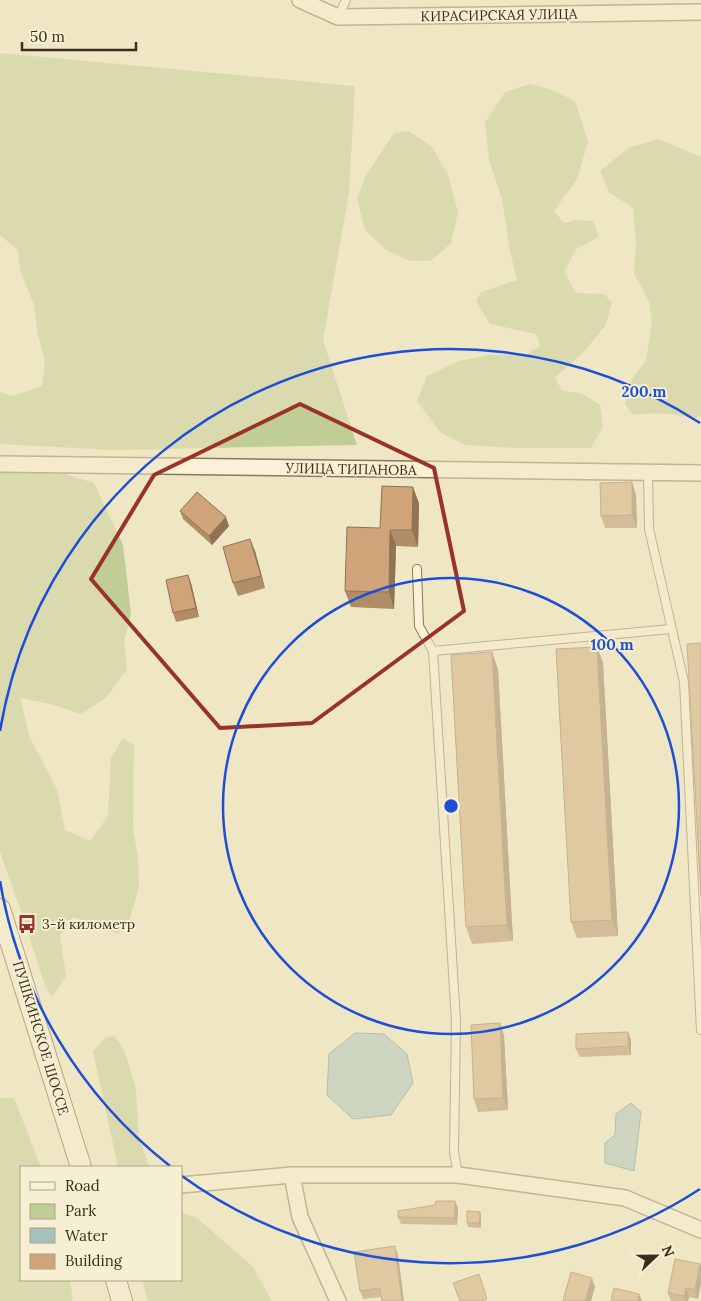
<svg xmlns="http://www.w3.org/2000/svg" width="701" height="1301" font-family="Lora,serif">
<rect width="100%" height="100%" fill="#efe6c3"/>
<path fill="#c1cd96" d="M0,53L355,86L349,193L323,340L357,445L112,450L0,444V392L13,396L42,386L45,362L38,335L34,305L20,270L18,250L0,235Z
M530,84L552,90L575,101L588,142L577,179L554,211L564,223L576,220L593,221L599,237L576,249L564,272L576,293L604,294L612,302L606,325L580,356L555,377L562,391L581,393L600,405L603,427L591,448H515L465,445L440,432L417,401L427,376L459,361L488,355L527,354L540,346L536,334L490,324L476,301L481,292L517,280L510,251L502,199L489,160L485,123L505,92Z
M409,131L432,147L448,175L458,212L451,243L431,261H411L386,250L365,230L357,198L365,177L394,133Z
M659,139L701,157V415L697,418C675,414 655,412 633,415L625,404L631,381L646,360L652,322L649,301L634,274L636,240L633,208L609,192L600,171L628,148Z
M0,468L59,472L94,483L123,545L131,614L124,641L127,669L106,698L81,714L50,704L20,698L30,738L57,789L65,830L90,841L108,816L111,758L123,738L134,745L133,828L138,858L139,887L129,922L118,934L73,917L60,935L66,976L52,997L45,986L23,917L0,852Z
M114,1036L124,1049L136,1089L139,1137L149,1167H118L93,1051L106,1037Z
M0,1098H14L41,1167H21V1280H70L73,1301H0Z
M181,1213L196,1217L252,1266L272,1301H148L142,1280H181Z"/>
<path fill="#a5c1bc" stroke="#6c908b" d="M355,1033L384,1034L407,1054L413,1083L391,1115L353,1119L327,1095L329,1054Z
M631,1103L641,1112L634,1171L605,1163V1143L615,1135L616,1114Z"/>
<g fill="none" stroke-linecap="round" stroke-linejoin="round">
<g stroke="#897859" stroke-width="10">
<path id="lane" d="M338,17L346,0
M648,472L649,529L684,682L701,1030
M417,569L419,626L433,651L456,1021L454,1152L458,1175
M433,651L671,629"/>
</g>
<g stroke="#897859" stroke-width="18">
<path id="street" d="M300,0L338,17L701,12
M0,464L701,473
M292,1175L300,1217L338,1301
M181,1185L292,1175H458L625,1198L701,1230"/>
</g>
<g stroke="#6b593c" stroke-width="22">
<path id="secondary" d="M0,909L81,1167
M116,1280L122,1301"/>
</g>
<use href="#lane" stroke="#f9f2d6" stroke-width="8"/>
<use href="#street" stroke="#f9f2d6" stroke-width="15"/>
<use href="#secondary" stroke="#f9f2d6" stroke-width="20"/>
</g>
<path fill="#b18d67" d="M636,495L637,528H605L601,516Z
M419,503L418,547L396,546L394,609L351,607L345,591L380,528Z
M180,511L229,526L212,545L183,519Z
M255,551L265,588L238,596L233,583Z
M191,583L199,617L176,622L173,613Z
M597,647L603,663L618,936L577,938L571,922Z
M498,669L513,941L472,944L466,927Z
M500,1023L504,1036L508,1110L478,1112L474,1099Z
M628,1032L631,1040V1055L580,1057L576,1049Z
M458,1208L457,1225L401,1224L398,1217Z
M480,1212L481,1216V1228L468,1227L467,1223Z
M398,1255L382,1297L363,1299L360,1291Z
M700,1264L701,1267V1283L698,1299L689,1297L688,1301H671L668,1293Z"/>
<path fill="#907354" d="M632,482L636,495L637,528L632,515Z
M413,487L419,503L418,547L412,530Z
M226,517L229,526L212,545L209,536Z
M390,530L396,546L394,609L389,592Z
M250,539L255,551L265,588L261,576Z
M188,575L191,583L199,617L196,608Z
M597,647L603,663L618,936L612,920Z
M492,652L498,669L513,941L507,925Z
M500,1023L504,1036L508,1110L503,1098Z
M628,1032L631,1040V1055L628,1046Z
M455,1201L458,1208L457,1225L455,1218Z
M480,1212L481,1216V1228L479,1223Z
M395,1246L398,1255L404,1301H402Z
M700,1264L701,1267V1283L698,1299L695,1290Z
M592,1278L595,1287L591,1301H585Z
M686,1288L689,1297L688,1301H686L684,1296Z
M639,1294L642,1301H638Z"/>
<path fill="#cea478" stroke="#907354" d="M632,482V515L601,516L600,483Z
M382,486L413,487L412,530H390L389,592L345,591L347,527L380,528Z
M197,492L226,517L209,536L180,511Z
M250,539L261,576L233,583L223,547Z
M188,575L196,608L173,613L166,580Z
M701,643V896L687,644Z
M597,647L612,920L571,922L556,649Z
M492,652L507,925L466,927L451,655Z
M500,1023L503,1098L474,1099L471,1025Z
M628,1032V1046L576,1049V1034Z
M436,1201H455V1218L398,1217V1211L435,1205Z
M467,1211L480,1212L479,1223H467Z
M395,1246L402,1301H382L380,1288L360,1291L354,1252Z
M675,1259L700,1264L695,1290L686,1288L684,1296L668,1293Z
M571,1272L592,1278L585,1301H563Z
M479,1274L487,1299L482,1301H460L453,1283Z
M614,1288L639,1294L638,1301H611Z"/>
<path d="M0 0H701V1301H0ZM300,404L434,468L464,611L312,723L220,728L91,579L154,475Z" fill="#efe6c3" fill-opacity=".55" fill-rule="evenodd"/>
<path fill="none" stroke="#993328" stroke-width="4" stroke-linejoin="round" d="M300,404L434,468L464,611L312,723L220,728L91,579L154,475Z"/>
<g fill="none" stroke="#1d4ed8" stroke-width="2.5">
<circle cx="451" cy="806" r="228"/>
<path d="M700 1189A457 457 0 0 1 182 1176M170 1166A457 457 0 0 1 0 881M0 731A457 457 0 0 1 700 423"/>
</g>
<defs>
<g id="bus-bare" transform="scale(1.5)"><path d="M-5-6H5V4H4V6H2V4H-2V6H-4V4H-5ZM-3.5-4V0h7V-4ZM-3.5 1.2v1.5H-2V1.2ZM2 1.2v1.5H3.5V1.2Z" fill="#993328" stroke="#f6efd2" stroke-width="2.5" paint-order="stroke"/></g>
</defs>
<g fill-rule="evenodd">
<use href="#bus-bare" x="27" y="924"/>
</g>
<g text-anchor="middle" stroke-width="4" stroke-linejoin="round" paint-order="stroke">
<g font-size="14" fill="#392e1e" stroke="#f6efd2">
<text transform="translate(499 15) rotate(-1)" y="5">КИРАСИРСКАЯ УЛИЦА</text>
<text transform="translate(351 469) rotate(1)" y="5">УЛИЦА ТИПАНОВА</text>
<text transform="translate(41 1038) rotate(73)" y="5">ПУШКИНСКОЕ ШОССЕ</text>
</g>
<g font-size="14" fill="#392e1e" stroke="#f6efd2" text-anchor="start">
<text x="42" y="929">3-й километр</text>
</g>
</g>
<circle cx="451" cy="806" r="8" fill="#1d4ed8" stroke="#f6efd2" stroke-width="2.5"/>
<g font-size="15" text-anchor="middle" font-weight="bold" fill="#1d4ed8" stroke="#f6efd2" stroke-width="4" stroke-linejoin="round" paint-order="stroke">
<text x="644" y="397">200 m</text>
<text x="612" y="650">100 m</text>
</g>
<rect x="20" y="1166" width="162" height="115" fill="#f6efd2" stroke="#aaa28a"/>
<rect x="30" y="1182" width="25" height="8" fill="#f9f2d6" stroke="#aaa28a"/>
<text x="65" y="1191" font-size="15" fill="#392e1e">Road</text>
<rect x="30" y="1204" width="25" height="15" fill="#c1cd96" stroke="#aaa28a"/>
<text x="65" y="1216" font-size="15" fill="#392e1e">Park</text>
<rect x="30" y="1228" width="25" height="15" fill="#a5c1bc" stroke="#aaa28a"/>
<text x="65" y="1241" font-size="15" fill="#392e1e">Water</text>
<rect x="30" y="1254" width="25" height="15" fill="#cea478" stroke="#aaa28a"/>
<text x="65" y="1266" font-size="15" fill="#392e1e">Building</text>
<g transform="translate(656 1256) rotate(68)" stroke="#f6efd2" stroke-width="4" paint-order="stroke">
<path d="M0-4L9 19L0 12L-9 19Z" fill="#392e1e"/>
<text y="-8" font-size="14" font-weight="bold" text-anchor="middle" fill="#392e1e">N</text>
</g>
<path d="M22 42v8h114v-8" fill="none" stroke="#392e1e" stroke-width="2.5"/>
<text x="30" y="42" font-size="15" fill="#392e1e" stroke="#f6efd2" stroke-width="4" paint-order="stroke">50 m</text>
</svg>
